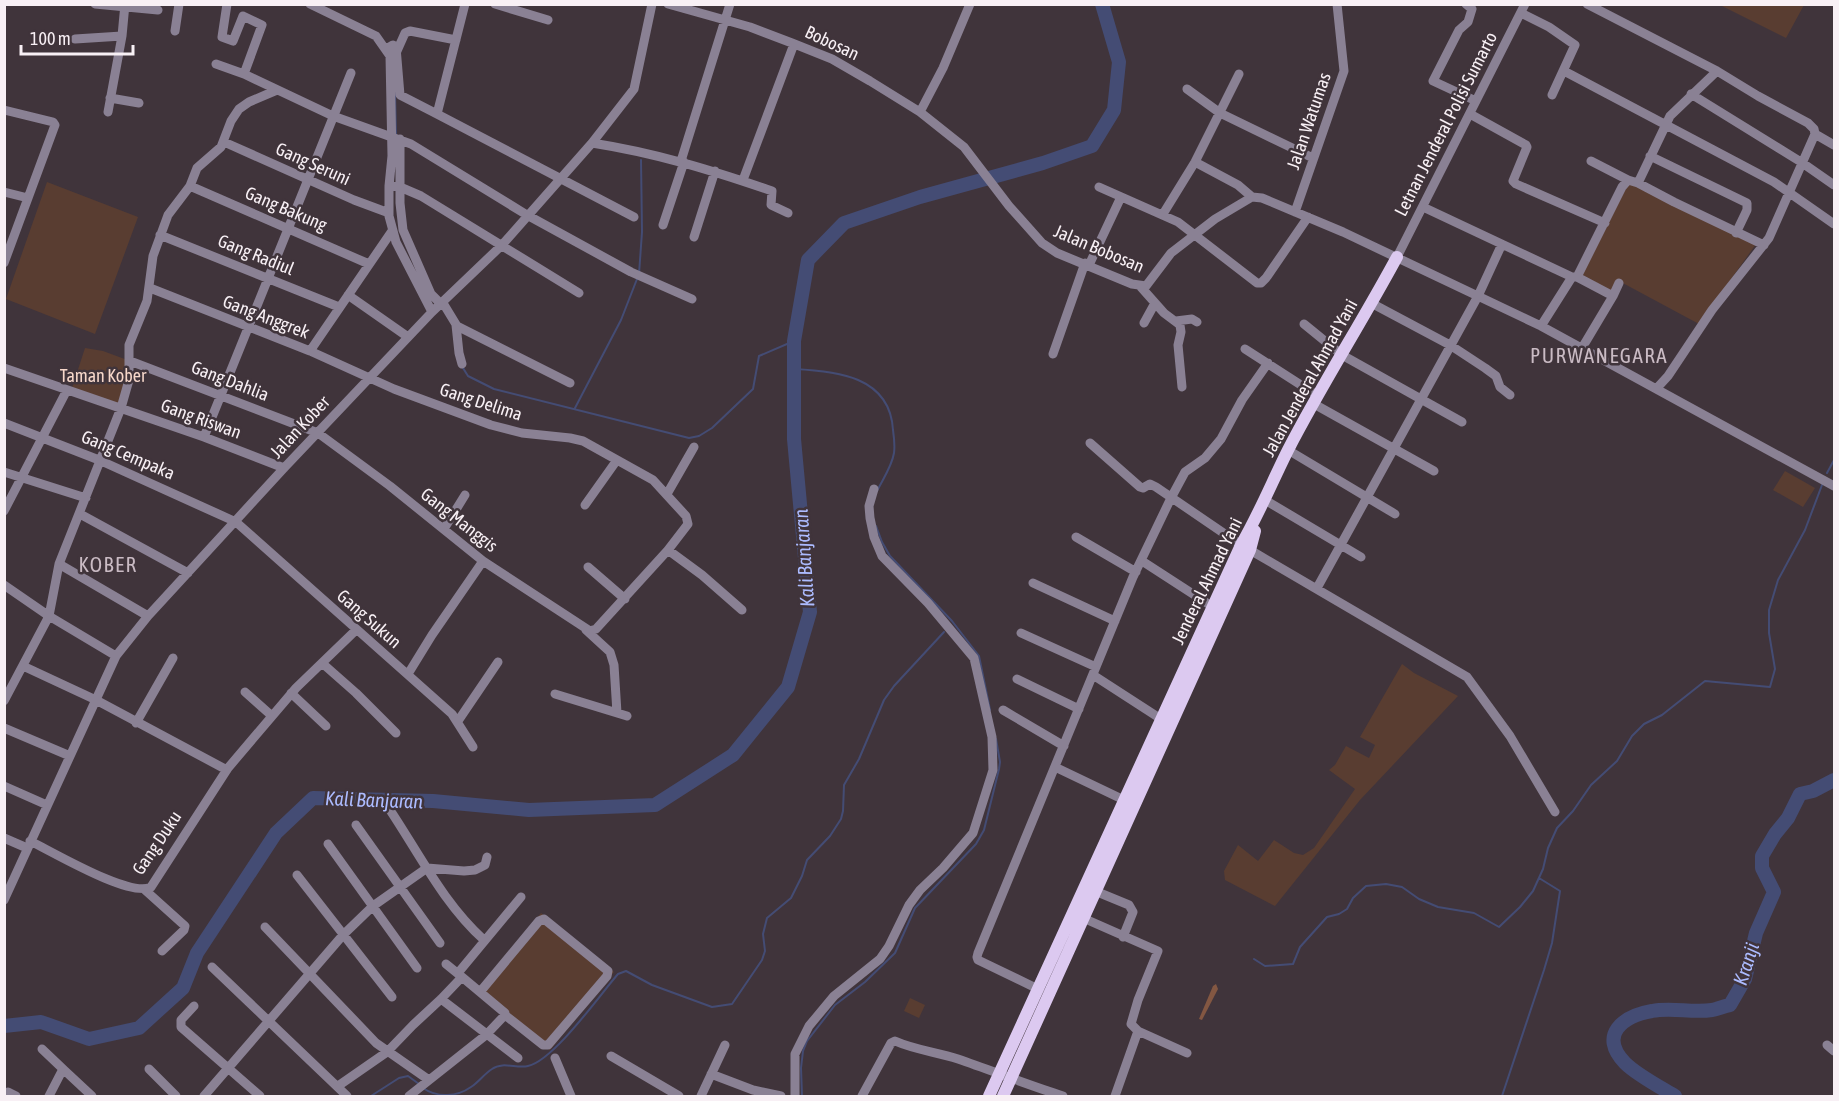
<svg xmlns="http://www.w3.org/2000/svg" width="1839" height="1101" font-family="'Asap Condensed',sans-serif">
<rect width="100%" height="100%" fill="#40343b"/>
<path fill="#593d31" d="M1720,5H1804L1786,38Z
M47,182L138,217L95,334L6,299Z
M1630,183L1756,244L1699,324L1619,281L1612,291L1580,274L1608,214Z
M85,348L103,351L130,361L119,407L72,388Z
M1785,471L1815,488L1803,507L1773,490Z
M1402,664L1414,673L1458,696L1360,800L1275,906L1225,880L1224,871L1238,845L1258,861L1274,840L1294,853L1303,855L1314,848L1355,789L1329,770L1335,765L1346,746L1369,758L1375,745L1360,737Z
M541,913L614,972L550,1050L478,989Z
M910,998L925,1005L919,1018L904,1011Z"/>
<path fill="#835742" d="M1216,984L1218,989L1202,1020L1199,1019L1213,986Z"/>
<g fill="none" stroke-linecap="round" stroke-linejoin="round">
<path stroke="#444c74" stroke-width="2" d="M395,93L396,135
M639,274L642,232L641,160
M463,368L468,376L494,389L689,438L699,436L712,428L753,389L759,356L794,341
M794,369C836,371 890,376 893,430C894,437 895,446 894,453C892,466 883,479 877,491
M575,408L621,320L637,279
M1827,473L1834,460
M876,526L882,542L890,556L952,621L979,656L990,710
M1254,959L1265,966L1293,964L1300,947L1327,917L1339,914L1347,909L1353,898L1366,886L1386,884L1402,887L1419,899L1438,907L1474,913L1499,927L1520,907L1533,891L1543,869L1548,848L1557,828L1573,811L1591,785L1617,761L1632,736L1644,724L1662,715L1705,681L1770,687L1775,669L1769,633V610L1778,580L1805,530L1822,485
M423,1088C437,1098 457,1097 471,1087C479,1082 484,1074 492,1069C503,1061 517,1069 528,1066C554,1060 599,996 618,974L626,971L652,985L712,1007L732,1004L762,960L765,951L763,934L767,918L791,898L802,876L807,860L830,836L841,819L843,811L844,785L859,759L884,700L894,686L944,632
M371,1096L399,1078L408,1076L419,1084
M802,1096L801,1068L803,1051L807,1041L835,1005L865,982L895,953L915,908L976,844L984,830L999,769L1000,762L996,739
M1502,1096L1544,970L1552,943L1560,891L1539,878"/>
<path stroke="#444c74" stroke-width="14" d="M4,1026L41,1022L89,1039L139,1028L183,988L197,953L276,833L313,798L433,801L529,810L655,805L733,755L788,687L810,612L794,439V341L808,260L844,223L920,197L1043,163L1092,146L1114,110L1119,62L1102,4
M1675,1096C1660,1087 1637,1075 1625,1063C1598,1035 1623,1016 1652,1011C1671,1007 1692,1013 1712,1010C1718,1009 1724,1006 1730,1005L1745,979L1756,933L1774,892L1762,868V856L1775,834L1788,818L1800,794L1813,791L1834,780"/>
<path stroke="#8a8194" stroke-width="9" d="M95,4L158,10
M227,4L222,37L233,41L243,16L262,25L244,74L333,116L411,144L527,215L631,272L692,299
M310,4L376,36L390,56L392,156L389,186V216L396,242L432,312
M465,4L437,114L634,217
M495,4L548,20
M668,4L750,27L792,43L832,59L870,81L920,112L964,147L1009,206L1042,243L1057,253L1132,284L1146,286L1171,253L1215,219L1252,197L1262,198L1343,232L1541,326L1834,486
M1466,4L1472,9L1468,22L1459,30L1433,81L1476,101
M1587,4L1717,71L1758,96L1808,123L1814,129L1815,134L1769,238L1712,310L1668,376L1657,388
M1521,13L1549,27L1575,45L1552,95
M175,31L179,4
M75,39L122,36
M386,49L393,45L396,47L400,95L437,114
M397,51L405,33L410,31L456,40
M216,64L244,74
M1564,71L1774,182L1834,224
M1187,89L1220,113L1313,158
M1691,94L1801,162L1834,185
M110,98L139,103
M4,110L53,122L55,125L4,263
M108,112L122,36L125,4
M920,112L943,68L970,4
M1470,114L1526,145L1527,147L1513,181L1516,184L1605,223
M1815,134L1834,145
M400,139V203L403,230L431,294L441,304
M224,142L354,200L389,213
M592,143C656,153 711,170 772,191L771,205L788,213
M1650,156L1747,203V210L1736,233
M681,161L730,4
M1591,161L1628,180
M1195,162L1238,185L1252,197
M743,180L794,44
M1638,183L1670,116L1717,71
M190,186L369,264
M389,186L400,187L421,196L579,293
M1099,187L1178,222L1257,283H1261L1266,278L1308,217
M4,192L28,198
M1423,207L1572,277
M1295,212L1344,71L1337,4
M1163,214L1195,162L1239,74
M663,225L684,162
M160,235L339,307
M694,237L715,171
M1397,257L1525,4
M1089,265L1121,197
M1577,277L1613,296L1582,348
M1140,286L1164,313L1180,325L1181,332L1178,345L1182,387
M348,295L408,337
M1613,296L1619,283
M443,303L457,326L570,383
M1373,304L1450,345L1485,368L1496,376L1500,387L1510,395
M1176,321L1192,319L1197,322
M1144,323L1155,303
M1304,324L1342,355L1462,422
M456,325L459,353L462,364
M1541,326L1572,277H1577L1622,187L1628,180L1638,183L1674,202L1764,245
M1245,349L1318,396
M310,351L392,231
M1053,354L1085,263
M130,361L318,433L390,486L483,561L590,631L596,629L668,550L688,524L686,516L653,480L583,441L570,438L522,433L491,425L394,389L310,351L150,288
M4,368L204,437L284,468
M1314,404L1434,471
M4,423L99,460L236,522L452,714L473,747
M204,437L351,73
M1090,443L1140,487L1143,488L1150,484L1156,487L1241,545
M1288,450L1395,514
M4,472L86,498
M667,494L694,447
M1265,500L1361,557
M585,505L617,460
M4,511L67,390
M80,514L188,573
M444,529L465,495
M1076,537L1136,572
M668,550L702,575L742,610
M1250,550L1467,677L1510,736L1555,812
M1142,561L1213,607
M59,564L148,616
M588,567L625,599
M1033,583L1115,621
M4,585L49,616L116,656
M1317,588L1478,296L1502,244
M586,630L610,652L614,665L617,713
M1021,633L1096,667
M322,663L356,693L396,733
M23,666L96,700L227,770
M408,674L432,635L483,561
M1093,675L1161,719
M1017,679L1079,709
M245,692L272,716
M291,693L326,726
M555,694L627,716
M4,701L49,616L59,564L121,408L129,380V345L147,301L153,256L168,215L190,186L197,168L221,147L231,121L239,109L249,102L277,90
M1003,710L1064,746
M458,721L498,662
M136,723L173,658
M4,728L70,756
M1055,767L1124,800
M4,786L47,805
M390,810C420,855 444,904 484,940
M356,825L440,943
M4,838L27,848
M30,841C53,852 130,898 151,887L228,768L296,688L356,630
M328,844L417,968
M297,875L392,997
M145,890L185,926L184,930L162,951
M1095,891L1129,905L1133,912L1123,937
M4,900L116,656L148,616L284,468L432,312L502,245L592,143L634,89L652,4
M1083,918L1158,951L1138,1000L1131,1024L1138,1031L1187,1053
M265,927L376,1043L429,1080
M212,967L347,1096
M458,973L521,897
M1038,989L978,960L977,957L978,953L1133,577L1171,498L1185,472L1205,458L1221,439L1242,400L1268,363
M480,992L539,921L544,919L608,971L607,976L548,1045H543L505,1015
M441,999L518,1058
M194,1006L181,1020V1027L260,1096
M1827,1045L1834,1051
M42,1049L63,1069
M611,1056L679,1096
M555,1058L571,1096
M149,1069L176,1096
M711,1074L753,1090L781,1096
M338,1086L387,1052L413,1025L441,999L462,977L446,964
M8,1092L16,1096
M49,1096L63,1069L92,1096
M204,1096L343,935L373,906L427,868L464,871L475,870L485,865L487,857
M409,1096L486,1035L505,1015V1013L462,977
M701,1096L725,1045
M795,1096V1054L809,1026L834,996L880,959L889,946L909,905L920,890L943,868L973,833L993,770L992,737L974,658L928,603L882,556L874,537L870,518L869,506L874,489
M862,1096L891,1043L895,1041C915,1050 937,1052 958,1059C993,1071 1028,1085 1063,1096
M1115,1096L1138,1031"/>
<path stroke="#dcc9f0" stroke-width="12" d="M989,1096L1241,545C1259,514 1272,482 1288,450C1322,384 1362,322 1397,257
M1003,1096L1217,623L1250,550L1255,531"/>
</g>
<g text-anchor="middle" stroke-width="5" stroke-linejoin="round" paint-order="stroke">
<g font-size="18" fill="#f8f0f5" stroke="#40343b">
<text transform="translate(832 43) rotate(25)" y="6">Bobosan</text>
<text transform="translate(1309 121) rotate(-71)" y="6">Jalan Watumas</text>
<text transform="translate(1446 124) rotate(-63)" y="6">Letnan Jenderal Polisi Sumarto</text>
<text transform="translate(313 164) rotate(24)" y="6">Gang Seruni</text>
<text transform="translate(286 209) rotate(23)" y="6">Gang Bakung</text>
<text transform="translate(1099 249) rotate(23)" y="6">Jalan Bobosan</text>
<text transform="translate(256 255) rotate(22)" y="6">Gang Radiul</text>
<text transform="translate(266 317) rotate(21)" y="6">Gang Anggrek</text>
<text transform="translate(1310 378) rotate(-61)" y="6">Jalan Jenderal Ahmad Yani</text>
<text transform="translate(230 381) rotate(21)" y="6">Gang Dahlia</text>
<text transform="translate(481 402) rotate(18)" y="6">Gang Delima</text>
<text transform="translate(201 419) rotate(20)" y="6">Gang Riswan</text>
<text transform="translate(300 427) rotate(-47)" y="6">Jalan Kober</text>
<text transform="translate(128 455) rotate(23)" y="6">Gang Cempaka</text>
<text transform="translate(459 520) rotate(38)" y="6">Gang Manggis</text>
<text transform="translate(1207 581) rotate(-64)" y="6">Jenderal Ahmad Yani</text>
<text transform="translate(369 619) rotate(41)" y="6">Gang Sukun</text>
<text transform="translate(157 843) rotate(-56)" y="6">Gang Duku</text>
</g>
<g font-size="18" fill="#f6d7ca" stroke="#40343b">
<text x="103" y="382">Taman Kober</text>
</g>
<g font-size="20" font-style="italic" fill="#acbbff" stroke="#40343b">
<text transform="translate(804 558) rotate(-94)" y="7">Kali Banjaran</text>
<text transform="translate(374 800) rotate(2)" y="7">Kali Banjaran</text>
<text transform="translate(1746 964) rotate(-72)" y="7">Kranji</text>
</g>
<g font-size="21" letter-spacing="1.5" fill="#cabbc4" stroke="#40343b">
<text x="1599" y="363">PURWANEGARA</text>
<text x="108" y="572">KOBER</text>
</g>
</g>
<rect width="1839" height="1101" fill="none" stroke="#f8f0f5" stroke-width="12"/>
<path d="M21 45v9h112v-9" fill="none" stroke="#f8f0f5" stroke-width="3"/>
<text x="30" y="45" font-size="18" fill="#f8f0f5" stroke="#40343b" stroke-width="4.5" paint-order="stroke">100 m</text>
</svg>
